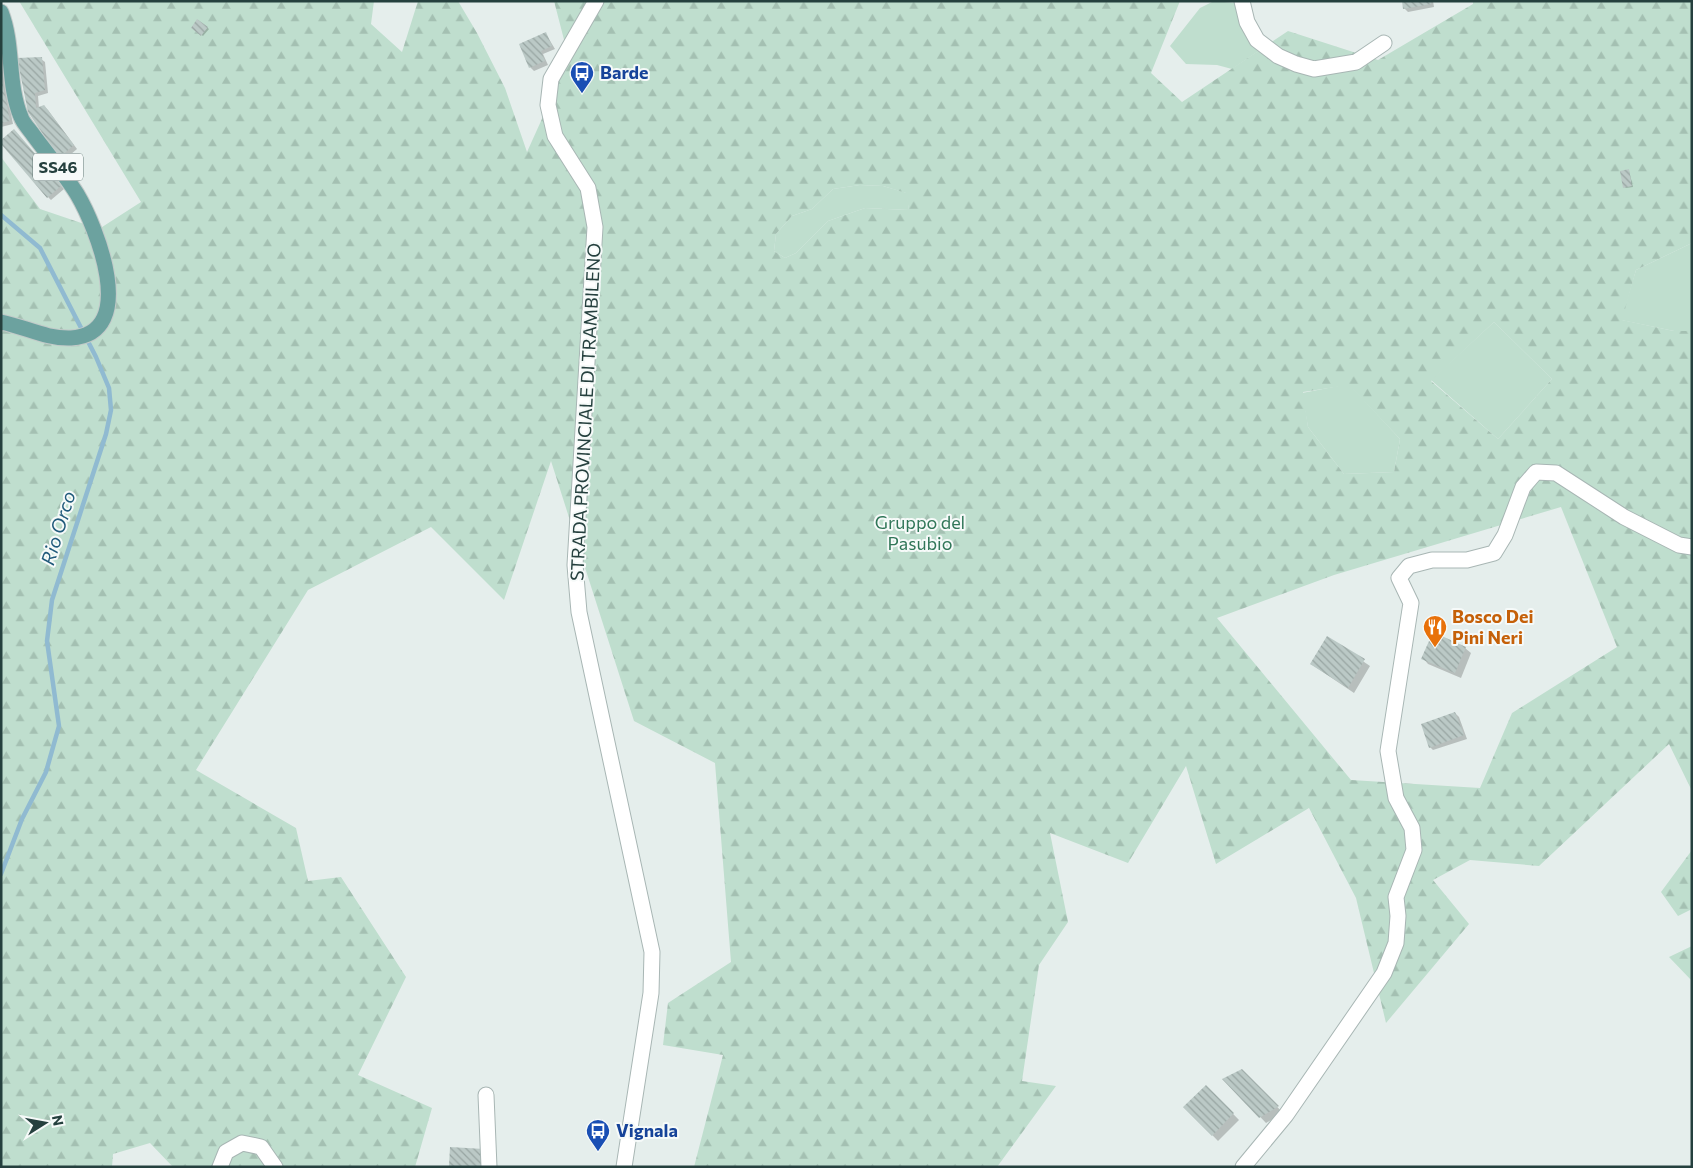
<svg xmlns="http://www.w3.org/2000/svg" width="1693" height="1168" font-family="Commissioner,sans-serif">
<defs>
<pattern id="forest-firs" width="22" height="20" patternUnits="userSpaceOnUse" patternTransform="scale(1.25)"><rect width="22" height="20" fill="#bfdece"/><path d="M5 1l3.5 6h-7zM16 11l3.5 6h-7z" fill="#a4c0b2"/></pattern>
<pattern id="building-back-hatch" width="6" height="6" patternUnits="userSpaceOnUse" patternTransform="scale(1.25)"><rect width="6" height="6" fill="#bbc9c6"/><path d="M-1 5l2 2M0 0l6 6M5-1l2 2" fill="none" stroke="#98a5a2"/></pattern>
</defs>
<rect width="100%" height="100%" fill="#e5eeec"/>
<path fill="#bfdece" d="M1214,1L1235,3L1260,50L1232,69L1217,65L1186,64L1170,46L1200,8Z
M860,185L883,186L907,193L909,210L865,208L828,221L796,253L785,258L774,251L776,234L792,216L812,209L833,189Z
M1692,243V331H1674L1621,320L1636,270Z
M1494,322L1552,379L1498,439L1431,380Z
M1349,384L1400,439L1394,472L1344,474L1308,427L1302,393Z"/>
<path fill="url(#forest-firs)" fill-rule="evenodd" d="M19,1H374L371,24L402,52L418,1H458L477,33L505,88L527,152L569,59L554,1H1180L1151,73L1182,102L1288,31L1378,60L1473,4V1H1692V243L1636,270L1622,320L1674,331H1692V791L1669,744L1539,866L1470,860L1433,880L1469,924L1386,1023L1356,898L1309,808L1216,864L1186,766L1128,863L1050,833L1068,922L1039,965L1022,1081L1056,1086L997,1167H694L723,1055L663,1045L668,1003L731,962L715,763L634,721L551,461L504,600L431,527L308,590L196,770L296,828L308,881L341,877L406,977L358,1075L432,1108L415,1167H173L150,1143L113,1154L112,1167H1V157L40,209L99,229L141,202ZM860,185L883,186L906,193L909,210L865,208L828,221L796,253L785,258L774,251L776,234L792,216L812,209L833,189ZM1494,322L1552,379L1498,439L1431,381ZM1349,385L1400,439L1394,472L1344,474L1308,427L1303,392ZM1561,507L1617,647L1512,713L1480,788L1351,780L1217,618L1334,575Z
M1692,850V909L1678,916L1661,892Z
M1692,946V981L1669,957Z"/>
<path fill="#0003" d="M1403,1H1433L1434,7L1408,12L1404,8Z
M198,20L209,29L203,36L192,27Z
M546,34L555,49L543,54L548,65L534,71L530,67Z
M41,59L45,62L48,93L38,96L39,108L44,106L48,110L77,149L64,160L29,111Z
M1,62L13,124L1,127Z
M17,134L64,189L51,200L48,197Z
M1629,171L1633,187L1626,188L1624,187Z
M1327,637L1370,666L1354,693L1311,664Z
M1465,648L1471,653L1461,678L1428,664L1423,658Z
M1455,713L1459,717L1467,739L1433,750L1430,747Z
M1242,1070L1283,1113L1266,1123L1224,1079Z
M1206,1086L1239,1120L1218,1141L1185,1107Z"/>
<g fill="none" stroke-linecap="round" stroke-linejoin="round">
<path stroke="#90bad1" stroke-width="4.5" d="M1,215L40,248L96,357L109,388L111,410L106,434L52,600L47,641L59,726L46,772L22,819L1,874"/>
</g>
<path fill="url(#building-back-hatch)" d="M1402,1H1431V4L1403,9Z
M197,19L208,27L201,36L191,28Z
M546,32L552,46L541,51L545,61L529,68L519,44Z
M42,57L45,90L35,93L36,108L44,105L74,145L59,158L28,112L17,58Z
M1,76L10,121L1,123Z
M14,129L62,185L47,198L1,144V140Z
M1629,169L1632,186L1623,188L1620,171Z
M1433,632L1466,647L1455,673L1421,659Z
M1327,636L1365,659L1348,688L1310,664Z
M1455,712L1464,735L1429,748L1421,724Z
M1242,1069L1279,1106L1259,1118L1222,1079Z
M1206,1085L1234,1113L1212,1136L1183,1107Z
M450,1147L484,1149V1167L449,1166Z"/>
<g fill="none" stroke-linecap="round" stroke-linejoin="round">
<g stroke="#a8b6b4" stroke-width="17">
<path id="minor" d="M596,1L551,79L548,105L555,136L588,188L595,227L575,565L579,612L652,952L651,993L624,1167
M1242,1L1247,22L1257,40L1278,56L1296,64L1314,69L1356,62L1384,43
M486,1095L489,1167
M220,1167L226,1152L242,1143L261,1147L275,1167
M1243,1167L1286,1115L1384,973L1396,943L1398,916L1396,897L1414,850L1412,828L1396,798L1388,751L1411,603L1399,578L1409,566L1432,560H1467L1494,553L1505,535L1523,487L1536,472L1556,473L1624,517L1679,545L1692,547"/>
</g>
<g stroke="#c2cac9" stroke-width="17">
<path id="major" d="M1,12C14,45 7,84 21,117C23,123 30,130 34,136C48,155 64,173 77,194C96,226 140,334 71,338C46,339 26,327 1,322"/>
</g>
<use href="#minor" stroke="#fff" stroke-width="15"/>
<use href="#major" stroke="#6ca29f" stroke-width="15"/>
</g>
<defs>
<g id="bus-pin" transform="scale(1.25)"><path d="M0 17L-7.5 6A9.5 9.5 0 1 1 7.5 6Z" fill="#1a4fb4" stroke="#f6faf9"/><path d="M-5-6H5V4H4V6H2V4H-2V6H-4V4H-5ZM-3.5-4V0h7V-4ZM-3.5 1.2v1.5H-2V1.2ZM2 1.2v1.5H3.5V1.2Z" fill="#fff"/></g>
<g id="restaurant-pin" transform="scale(1.25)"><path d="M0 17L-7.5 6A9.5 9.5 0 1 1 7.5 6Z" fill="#e8710a" stroke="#f6faf9"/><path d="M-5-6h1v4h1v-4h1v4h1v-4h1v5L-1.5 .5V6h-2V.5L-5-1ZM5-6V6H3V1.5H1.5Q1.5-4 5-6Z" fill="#fff"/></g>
</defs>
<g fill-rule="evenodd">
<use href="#bus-pin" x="582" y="73"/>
<use href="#restaurant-pin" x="1435" y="627"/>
<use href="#bus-pin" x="598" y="1131"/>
</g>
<g text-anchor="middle" stroke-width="4" stroke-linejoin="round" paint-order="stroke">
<rect fill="#f6faf9" stroke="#647876" stroke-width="1" x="33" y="153.5" width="50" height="27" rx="4"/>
<g font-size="16" font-weight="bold" fill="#25403e">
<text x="58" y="173">SS46</text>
</g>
<g font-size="18" font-weight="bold" fill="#164399" stroke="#f6faf9" text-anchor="start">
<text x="600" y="79">Barde</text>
<text x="616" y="1137">Vignala</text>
</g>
<g font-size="18" fill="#25403e" stroke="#f6faf9">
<text transform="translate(586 412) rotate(-87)" y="6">STRADA PROVINCIALE DI TRAMBILENO</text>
</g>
<g font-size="18" fill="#307658" stroke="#f6faf9">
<text x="920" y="529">Gruppo del<tspan x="920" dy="21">Pasubio</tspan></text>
</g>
<g font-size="18" font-weight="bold" fill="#c56008" stroke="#f6faf9" text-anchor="start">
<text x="1452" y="623">Bosco Dei<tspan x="1452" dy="21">Pini Neri</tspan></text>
</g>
<g font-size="19" font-style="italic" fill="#205a7b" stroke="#f6faf9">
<text transform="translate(58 528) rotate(-73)" y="7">Rio Orco</text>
</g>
</g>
<rect width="1693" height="1168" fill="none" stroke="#25403e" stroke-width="5"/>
<g transform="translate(45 1123) rotate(79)" stroke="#f6faf9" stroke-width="4" paint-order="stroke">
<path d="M0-4L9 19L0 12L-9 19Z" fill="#25403e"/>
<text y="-8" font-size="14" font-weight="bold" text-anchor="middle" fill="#25403e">N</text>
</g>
</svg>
